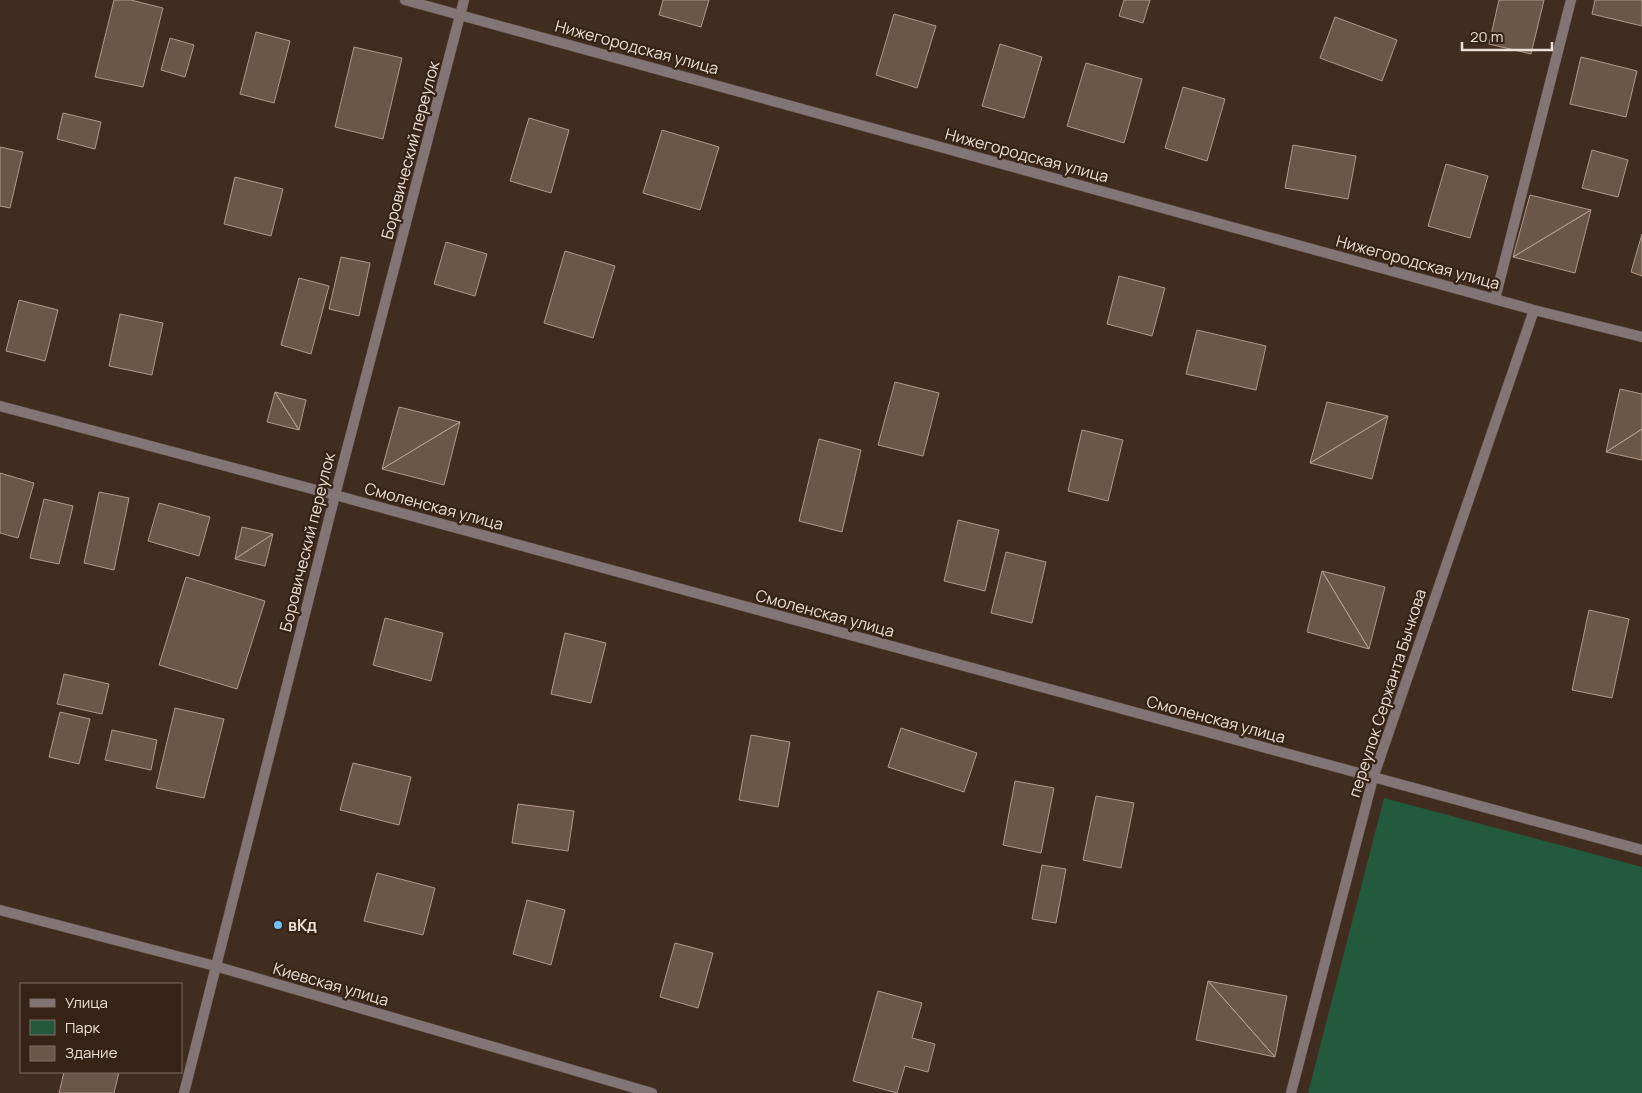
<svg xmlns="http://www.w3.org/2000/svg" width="1642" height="1093" font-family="Manrope,sans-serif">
<rect width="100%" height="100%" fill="#412d20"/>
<path fill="#23593d" d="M1384,798L1642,867V1093H1308Z"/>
<path fill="#6c5647" stroke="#b19989" d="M114,0H131L163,8L143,87L95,77Z
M663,0H709L701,27L659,15Z
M1124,0H1150L1143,23L1119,16Z
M1499,0H1544L1531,54L1489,44Z
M1595,0H1642V26L1592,14Z
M894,14L936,26L917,88L876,75Z
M1335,17L1397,40L1382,81L1320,58Z
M256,32L290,41L274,103L240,94Z
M170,38L194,45L185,77L161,70Z
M1000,44L1042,57L1024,118L982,106Z
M354,47L402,58L383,139L335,127Z
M1581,57L1637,71L1626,117L1570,104Z
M1086,63L1142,79L1124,143L1067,126Z
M1183,87L1225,99L1207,161L1165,148Z
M63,113L101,122L95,149L57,139Z
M529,118L569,130L551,193L510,181Z
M662,130L719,147L700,210L643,193Z
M1293,145L1356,156L1348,199L1285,188Z
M0,147L23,152L10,208L0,206Z
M1592,150L1628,160L1618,197L1582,188Z
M1446,164L1488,176L1470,238L1428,226Z
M235,177L283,189L271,236L224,224Z
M1530,195L1591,210L1513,257Z
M1591,210L1575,273L1513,257Z
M1642,234V276L1631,272Z
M446,242L487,254L475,296L434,284Z
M565,251L615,266L593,338L544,323Z
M341,257L370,263L359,316L329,309Z
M1119,276L1165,288L1152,336L1107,324Z
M299,278L329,286L311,354L281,345Z
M19,300L58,310L45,361L6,351Z
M120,314L163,323L152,375L109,366Z
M1197,330L1266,346L1256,390L1186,374Z
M895,382L939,393L923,456L878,445Z
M1620,389L1642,394V429L1606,452Z
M275,392L299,430L267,422Z
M275,392L306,400L299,430Z
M1327,402L1388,416L1310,463Z
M399,407L460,422L382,469Z
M1388,416L1372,479L1310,463Z
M460,422L444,485L382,469Z
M1642,429V460L1606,452Z
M1082,430L1123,440L1108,501L1068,491Z
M819,439L861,450L842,532L799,521Z
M0,473L34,483L18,538L0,533Z
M99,492L129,498L114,570L84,563Z
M44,499L73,506L59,564L30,558Z
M159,503L210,517L199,556L148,541Z
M958,520L999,530L985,591L944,581Z
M242,527L273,534L235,559Z
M273,534L265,566L235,559Z
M1006,552L1046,562L1032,623L991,613Z
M1322,571L1385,587L1369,649Z
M1322,571L1369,649L1307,632Z
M186,577L265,601L237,689L159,665Z
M1589,610L1629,619L1612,698L1572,690Z
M385,618L443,633L431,681L373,665Z
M565,633L606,643L591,703L551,694Z
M64,674L109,684L102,714L57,704Z
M175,708L224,719L204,798L156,788Z
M60,712L90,719L79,764L49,757Z
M901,728L977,753L964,792L888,767Z
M112,730L157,740L151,770L105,760Z
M751,735L790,742L778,807L739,800Z
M353,763L411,777L399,825L340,810Z
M1015,781L1054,788L1041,853L1003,845Z
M1096,796L1134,803L1121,868L1083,860Z
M518,804L574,811L568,851L512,843Z
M1042,865L1066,869L1056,923L1032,919Z
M377,873L435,888L423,935L364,921Z
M527,900L565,910L551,965L513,954Z
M675,943L713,953L698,1008L660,997Z
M1208,981L1287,996L1275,1057Z
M1208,981L1275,1057L1196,1040Z
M878,991L922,1003L912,1038L935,1044L928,1072L905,1066L897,1093L853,1081Z
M64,1072H119L114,1093H59Z"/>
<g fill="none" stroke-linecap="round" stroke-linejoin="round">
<g stroke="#5c493d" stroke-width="11">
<path id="street" d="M405,0L1534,310L1642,337
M1495,299L1571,0
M0,406L335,495L1642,850
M0,910L215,966L652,1093
M184,1093L335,495L464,0
M1291,1093L1373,778L1534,310"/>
</g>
<use href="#street" stroke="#827576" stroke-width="10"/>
</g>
<circle fill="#72c1f5" stroke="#362316" stroke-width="2" cx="278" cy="925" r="5"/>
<g text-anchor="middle" stroke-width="4.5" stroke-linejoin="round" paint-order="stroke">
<g font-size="16" fill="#ecdfd6" stroke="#362316">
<text transform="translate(637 47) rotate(15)" y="6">Нижегородская улица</text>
<text transform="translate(410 150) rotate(-75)" y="6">Боровический переулок</text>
<text transform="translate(1027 155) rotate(15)" y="6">Нижегородская улица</text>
<text transform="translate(1418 262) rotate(15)" y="6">Нижегородская улица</text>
<text transform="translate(434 506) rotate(15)" y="6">Смоленская улица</text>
<text transform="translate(307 542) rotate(-76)" y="6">Боровический переулок</text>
<text transform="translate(825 613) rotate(15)" y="6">Смоленская улица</text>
<text transform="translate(1387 693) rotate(-72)" y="6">переулок Сержанта Бычкова</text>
<text transform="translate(1216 719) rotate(15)" y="6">Смоленская улица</text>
<text transform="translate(331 984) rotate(16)" y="6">Киевская улица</text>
</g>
<g font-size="16" font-weight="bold" fill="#ecdfd6" stroke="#362316" text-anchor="start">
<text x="288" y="931">вКд</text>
</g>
</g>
<rect x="20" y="983" width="162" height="90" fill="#362316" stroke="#7f6e63"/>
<rect x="30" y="999" width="25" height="8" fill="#827576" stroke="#7f6e63"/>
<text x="65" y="1008" font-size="15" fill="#ecdfd6">Улица</text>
<rect x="30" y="1020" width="25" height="15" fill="#23593d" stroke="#7f6e63"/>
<text x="65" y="1033" font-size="15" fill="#ecdfd6">Парк</text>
<rect x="30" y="1046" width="25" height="15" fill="#6c5647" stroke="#7f6e63"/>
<text x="65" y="1058" font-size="15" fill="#ecdfd6">Здание</text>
<path d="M1462 42v8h90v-8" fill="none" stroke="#ecdfd6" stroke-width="2.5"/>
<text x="1470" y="42" font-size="15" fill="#ecdfd6" stroke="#362316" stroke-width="4" paint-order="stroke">20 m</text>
</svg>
